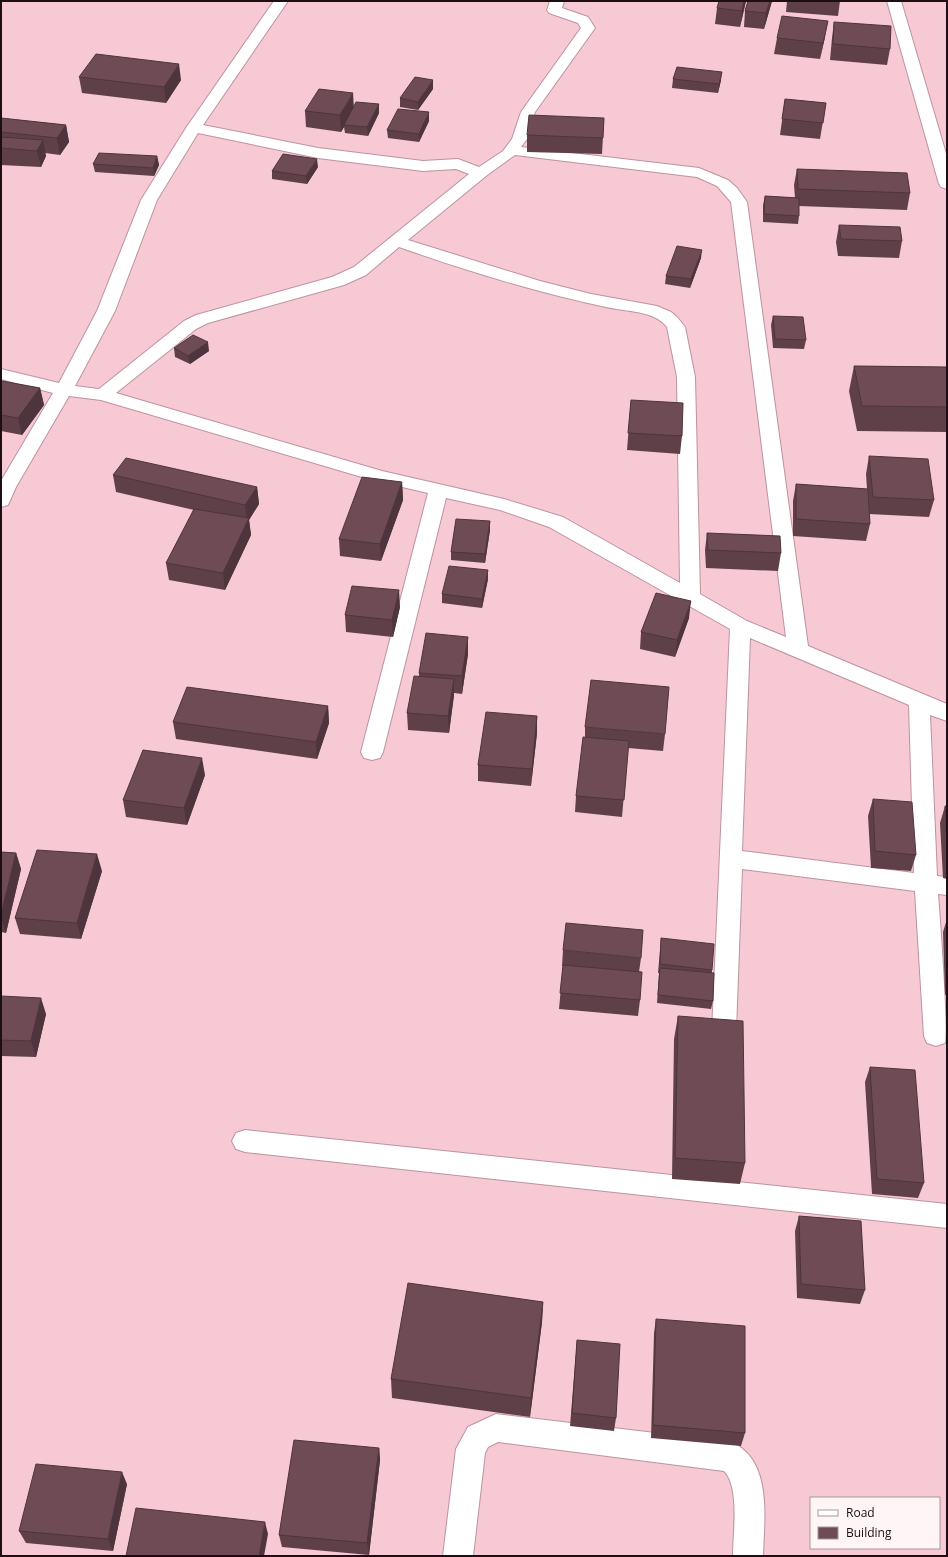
<svg xmlns="http://www.w3.org/2000/svg" width="948" height="1557" font-family="'Open Sans',sans-serif">
<rect width="100%" height="100%" fill="#f6c9d5"/>
<g fill="none" stroke-linecap="round" stroke-linejoin="round">
<g stroke="#bd939e" stroke-width="2">
<path id="minor" d="M274,1H288L203,125L318,148L423,161L458,159L479,167L503,151L512,139L521,112L581,28L578,23L549,13L547,10L550,1H564L562,8L588,17L595,28L535,112L527,139L521,147L699,168L728,180L737,188L747,202L808,646L947,704V721L930,715L937,876L947,877V895L938,894C940,919 948,1027 945,1043L936,1046L927,1043L924,1036L915,891L742,869L736,1031L733,1038L724,1041L715,1038L712,1031L730,629L549,527L500,510L446,498L383,752L380,758L372,760L364,758L361,752L428,493L372,480L101,400L69,396L16,487L8,505L1,507V481L53,393L1,379V369L59,383L97,311L141,200L186,128ZM198,133L318,158L423,171L456,169L469,174L354,267L332,277L196,315L184,321L99,389L75,386L115,311L157,200ZM515,155L697,177L717,186L731,202L786,637L747,621L700,594L695,377L685,327L677,317L671,312L657,306L591,294L540,281L408,240L486,176ZM399,247C467,271 535,292 606,307C626,312 654,310 667,327L677,377L680,583L563,517L504,499L382,471L116,393L196,329L208,323L344,285L366,275ZM750,638L909,705L914,873L742,851Z
M245,1130L947,1204V1228L245,1152L236,1149L232,1141L236,1133Z
M496,1414L731,1442C773,1460 764,1519 763,1556H733C733,1533 740,1487 724,1471L498,1442L488,1447L485,1453L473,1556H443L456,1449L468,1427Z"/>
</g>
<g stroke="#bd939e" stroke-width="2">
<path id="tertiary" d="M887,1H901L947,157V189L941,187L939,184Z"/>
</g>
<use href="#minor" fill="#fff" fill-rule="evenodd"/>
<use href="#tertiary" fill="#fff" fill-rule="evenodd"/>
</g>
<path fill="#5f4049" d="M719,1H746L740,27L715,24L717,8Z
M748,1H772L764,29L744,27L745,11Z
M787,1H840L838,16L786,12Z
M834,22L890,49L887,65L830,60L832,38Z
M825,37L820,59L774,54L777,38Z
M79,77L181,80L166,103L82,93Z
M673,79L721,80L718,93L672,88Z
M433,89L418,110L400,107V98Z
M785,99L826,103L820,139L780,135Z
M379,104V113L368,136L345,133L344,127L341,132L306,127L305,111Z
M1,118L66,125L69,142L60,155L45,153L46,156L41,167L1,165Z
M604,118L602,154L527,152V135Z
M429,121L419,142L388,138L387,130Z
M157,156L159,165L154,176L95,172L93,164Z
M318,167L307,184L272,179V171Z
M797,169L910,193L907,210L799,206V216L798,224L763,222V205L765,196L795,198L794,185Z
M839,225L902,241L899,258L838,256L836,242Z
M701,258L690,288L665,284L666,276Z
M773,316L806,340L804,349L773,348L771,325Z
M174,348L209,351L190,364L175,357Z
M854,366L947,367V432L857,431L849,391Z
M1,382L40,388L44,405L22,435L1,431Z
M631,400L682,436L680,454L627,450Z
M869,456L934,500L929,517L869,514L870,524L866,541L793,536V501L796,484L867,489L866,474Z
M113,475L257,487L259,504L249,520L251,535L225,590L169,580L166,563L194,510L116,492Z
M402,482L403,500L381,561L340,556L339,539Z
M490,521V530L485,563L451,560V552Z
M707,533L781,553L778,571L706,568L705,550Z
M488,579L482,608L442,603V594Z
M400,607L393,637L346,632L345,615Z
M689,618L675,657L640,649L641,632Z
M468,637V654L462,694L454,693L449,733L408,730L407,713L419,676V673Z
M328,706L329,723L317,759L176,739L173,722Z
M537,716V733L531,786L478,781V765Z
M585,727L665,734L663,751L628,748L622,817L575,812L576,796L585,737Z
M205,775L187,825L126,817L123,800Z
M873,799L916,855L911,871L871,868L868,816Z
M945,806H947V879L943,878L940,823Z
M1,852L16,853L21,869L6,933L1,932Z
M102,871L81,939L20,934L15,918Z
M947,919V995H945L943,932Z
M661,938L712,970V973L713,1001L711,1009L657,1003L659,973H658Z
M563,950L641,958L639,972L640,1000L638,1016L559,1009L563,966H562Z
M1,996L46,1014L36,1057L1,1056Z
M678,1016L745,1163L740,1184L672,1179L674,1039Z
M870,1067L924,1183L918,1198L872,1194L865,1082Z
M799,1216L865,1290L860,1304L797,1298L795,1231Z
M543,1302L542,1322L530,1417L392,1398L391,1379Z
M656,1319L745,1433L741,1446L651,1438L654,1333Z
M577,1340L616,1418L614,1431L570,1426Z
M379,1448L380,1460L369,1555L282,1547L279,1535Z
M127,1484L113,1551L26,1543L19,1531Z"/>
<path fill="#4e343c" d="M744,1H746L740,27L742,11Z
M770,1H772L764,29L766,13Z
M828,21L825,37L820,59L823,43Z
M179,64L181,80L166,103L164,87Z
M722,72L721,80L718,93L719,84Z
M433,80V89L418,110V102Z
M353,93L354,110L344,125V127L341,132L340,115Z
M379,104V113L368,136L367,127Z
M429,112V121L419,142V134Z
M66,125L69,142L60,155L57,138Z
M43,140L46,156L41,167L37,151Z
M157,156L159,165L154,176L153,168Z
M317,159L318,167L307,184L306,176Z
M702,250L701,258L690,288L691,279Z
M208,342L209,351L190,364L188,356Z
M40,388L44,405L22,435L18,418Z
M402,482L403,500L381,561L380,544Z
M257,487L259,504L249,520L251,535L225,590L223,573L247,521L245,505Z
M490,521V530L485,563V554Z
M488,570V579L482,608V599Z
M399,590L400,607L393,637L392,620Z
M691,601L689,618L675,657L677,640Z
M468,637V654L462,694V676Z
M454,679V696L449,733L448,716Z
M328,706L329,723L317,759L316,742Z
M537,716V733L531,786L532,769Z
M202,758L205,775L187,825L184,808Z
M16,853L21,869L6,933L1,917V915Z
M97,854L102,871L81,939L77,923Z
M41,998L46,1014L36,1057L31,1041Z
M543,1302L542,1322L530,1417L531,1398Z
M379,1448L380,1460L369,1555L367,1543Z
M122,1472L127,1484L113,1551L108,1539Z
M265,1522L268,1534L264,1556H259Z"/>
<path fill="#6f4b55" stroke="#4e343c" d="M719,1H744L742,11L717,8Z
M748,1H770L766,13L745,11Z
M782,16L828,21L823,43L777,38Z
M834,22L891,26L890,49L833,44Z
M96,54L179,64L164,87L79,77Z
M677,67L722,72L719,84L673,79Z
M415,77L433,80L418,102L400,98Z
M319,89L353,93L340,115L305,111Z
M785,99L826,103L823,123L782,119Z
M356,102L379,104L367,127L344,125Z
M398,109L429,112L419,134L387,130Z
M529,115L604,118L603,138L527,135Z
M1,118L66,125L57,138L1,132Z
M1,137L43,140L37,151L1,148Z
M99,153L157,156L153,168L93,164Z
M283,154L317,159L306,176L272,171Z
M797,169L907,173L910,193L798,189Z
M765,196L799,198V216L764,214Z
M839,225L900,227L902,241L841,239Z
M677,246L702,250L691,279L666,276Z
M773,316L803,317L806,340L775,339Z
M193,335L208,342L188,356L174,348Z
M854,366L947,367V407L862,406Z
M2,381L40,388L18,418L1,415V382Z
M631,400L683,403L682,436L628,433Z
M869,456L928,459L934,500L873,497Z
M126,458L257,487L245,505L113,475Z
M362,477L402,482L380,544L339,539Z
M796,484L868,489L870,524L796,519Z
M194,509L249,518L223,573L166,563Z
M456,519L490,521L485,554L451,552Z
M707,533L780,536L781,553L708,550Z
M449,566L488,570L482,599L442,594Z
M352,586L399,590L392,620L345,615Z
M656,593L691,601L677,640L641,632Z
M426,633L468,637L462,676L419,673Z
M414,676L454,679L448,716L407,713Z
M591,680L669,687L665,734L585,727Z
M187,687L328,706L316,742L173,722Z
M486,712L537,716L532,769L478,765Z
M583,737L629,741L624,800L576,796Z
M143,750L202,758L184,808L123,800Z
M873,799L912,802L916,855L875,851Z
M945,806H947V842Z
M37,850L97,854L77,923L15,918Z
M1,852L16,853L1,915Z
M566,923L643,930L641,958L563,950Z
M661,938L714,944L712,970L660,964Z
M563,965L642,972L640,1000L560,993Z
M660,968L714,973L713,1001L658,995Z
M1,996L41,998L31,1041L1,1040Z
M678,1016L743,1021L745,1163L675,1158Z
M870,1067L915,1070L924,1183L877,1179Z
M799,1216L861,1221L865,1290L801,1284Z
M408,1283L543,1302L531,1398L391,1379Z
M656,1319L745,1326V1433L653,1425Z
M577,1340L620,1344L616,1418L572,1413Z
M294,1440L379,1448L367,1543L279,1535Z
M36,1464L122,1472L108,1539L19,1531Z
M136,1508L265,1522L259,1556H126Z"/>
<rect width="948" height="1557" fill="none" stroke="#1d0e13" stroke-width="4"/>
<rect x="810" y="1497" width="130" height="52" fill="#fff5f7" stroke="#a5999c"/>
<rect x="818" y="1510" width="20" height="6" fill="#ffffff" stroke="#a5999c"/>
<text x="846" y="1517" font-size="12" fill="#1d0e13">Road</text>
<rect x="818" y="1527" width="20" height="12" fill="#6f4b55" stroke="#a5999c"/>
<text x="846" y="1537" font-size="12" fill="#1d0e13">Building</text>
</svg>
